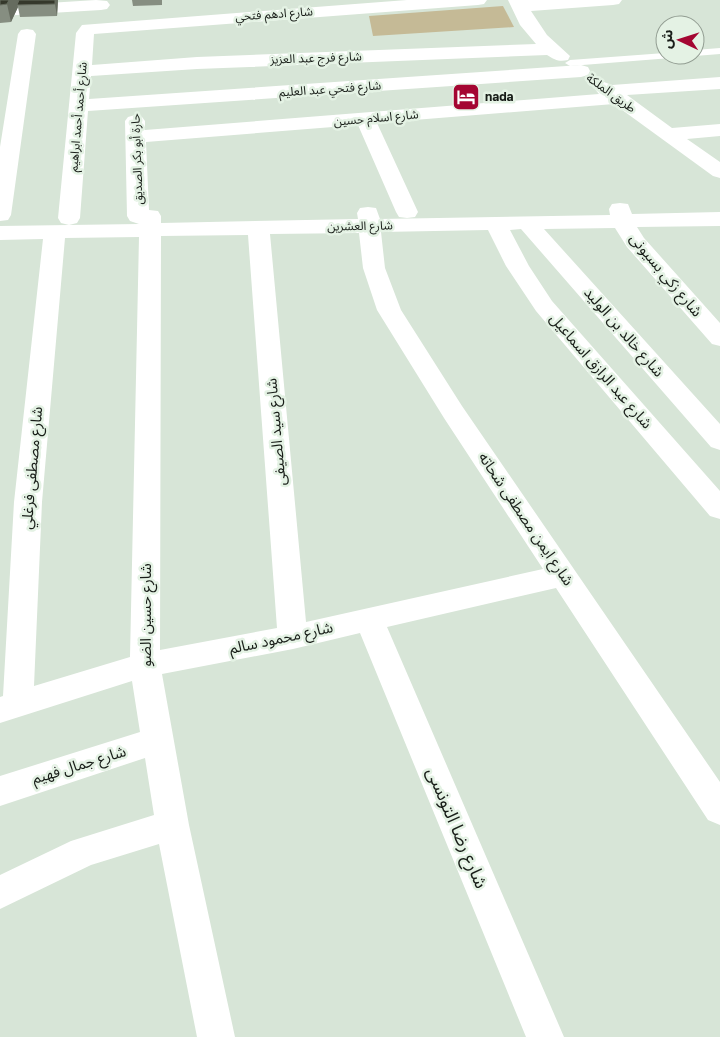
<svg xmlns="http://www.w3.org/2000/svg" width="720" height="1037" font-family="'Golos Text','Noto Sans Arabic',sans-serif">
<rect width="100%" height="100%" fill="#d7e5d7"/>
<path fill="#c5ba96" d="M503,6L514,27L373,36L369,16Z"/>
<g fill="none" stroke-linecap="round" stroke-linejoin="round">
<path fill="#fff" fill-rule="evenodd" d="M720,48V54L695,56L692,55H695V50Z
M665,53V55H676L671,58L570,66L565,63L570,60Z"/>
<path fill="#fff" fill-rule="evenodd" d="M96,0L107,1L110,5L107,9L101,10L0,16V6Z
M407,0H487L484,4L478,5L94,34L92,65L197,57L536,44L520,25L508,0H622L619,4L613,5L531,11L547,35L570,56L568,60C559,62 555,60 547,55L197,69L91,76L89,99L581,65L588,67L590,71L588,75L581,77L88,111L80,218L77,223L69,225L61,223L58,218L76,33L82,25Z
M27,29L33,30L36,34L11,215L8,220L0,221V147L18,34L21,30Z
M720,77V89L627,95L672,128L720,124V136L687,139L720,162V178L713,176L614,104L377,123L418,212L415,217L407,218L399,217L396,212L358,125L146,142L149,210L158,211L161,216V223L358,219L357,213L360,208L368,207L376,208L380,219L610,215L609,209L612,204L620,203L628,204L632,214L720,212V226L637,227L644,238L720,323V346L712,344L627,247L615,228L544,229L720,424V450L711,447L521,229L510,230L529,266L552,301L720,491V519L710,516L536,311L506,266L488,230L381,232L385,268L401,310L462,406L720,782V825L708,820L556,588L387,627L564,1037H526L360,633L293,649L162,674L189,825L235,1037H197L159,844L91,865L0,909V875L71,841L154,815L145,758L0,806V776L140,732L132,681L0,723V697L3,696L14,502L43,239L0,240V226L139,224L130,221L127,216L125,121L128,117L135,115L142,117L145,121V130L599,94L594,88L597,84L604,82L612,85ZM359,233L363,268L377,310L444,418L543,569L306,622L270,234ZM248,235L277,628L160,650L161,236ZM139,237L130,657L34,686L42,502L65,238Z"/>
</g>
<path fill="#868e81" d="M0,0H58L57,16L20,17L18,7L11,22L0,23Z
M132,0H162V5L133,6Z"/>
<path fill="#666c5f" d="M9,0H19L17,5L18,7L11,22L7,4Z
M55,0H58L57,16L55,4Z"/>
<path fill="#35382b" stroke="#666c5f" d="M0,0H9L7,4L0,5Z
M19,0H55V4L17,5Z"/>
<defs>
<g id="hotel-square" transform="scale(1.4375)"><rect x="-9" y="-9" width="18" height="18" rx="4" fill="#a40632" stroke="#e4f2e4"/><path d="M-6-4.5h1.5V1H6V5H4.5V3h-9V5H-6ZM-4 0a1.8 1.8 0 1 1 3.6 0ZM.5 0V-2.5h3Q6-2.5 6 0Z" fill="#fff"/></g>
</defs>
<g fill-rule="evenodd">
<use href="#hotel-square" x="466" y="97"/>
</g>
<g text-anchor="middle" stroke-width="5" stroke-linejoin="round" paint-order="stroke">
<g font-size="12" fill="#181d18" stroke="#e4f2e4">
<text transform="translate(274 14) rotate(-4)" y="4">شارع ادهم فتحي</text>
<text transform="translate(316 58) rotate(-2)" y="4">شارع فرج عبد العزيز</text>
<text transform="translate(330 89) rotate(-4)" y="4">شارع فتحي عبد العليم</text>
<text transform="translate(611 93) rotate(36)" y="4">طريق الملكة</text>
<text transform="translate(78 117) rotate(-85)" y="4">شارع أحمد أحمد ابراهيم</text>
<text transform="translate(376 118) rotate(-5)" y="4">شارع اسلام حسين</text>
<text transform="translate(137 159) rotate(-92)" y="4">حارة أبو بكر الصديق</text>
<text transform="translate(360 226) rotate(-1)" y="4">شارع العشرين</text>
</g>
<g font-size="12" font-weight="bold" fill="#181d18" stroke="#e4f2e4" text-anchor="start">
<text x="485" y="101">nada</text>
</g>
<g font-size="15" fill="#181d18" stroke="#e4f2e4">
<text transform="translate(666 275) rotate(50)" y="5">شارع زكي بسيونى</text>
<text transform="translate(624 332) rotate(49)" y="5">شارع خالد بن الوليد</text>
<text transform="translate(601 371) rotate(49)" y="5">شارع عبد الرازق اسماعيل</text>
<text transform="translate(276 432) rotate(-95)" y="5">شارع سيد الصيفى</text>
<text transform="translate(32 468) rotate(-85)" y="5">شارع مصطفى فرغلي</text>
<text transform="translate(526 519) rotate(56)" y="5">شارع ايمن مصطفى شحاته</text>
<text transform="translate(146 615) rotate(-90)" y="5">شارع حسين الضو</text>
<text transform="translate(281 638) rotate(-12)" y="5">شارع محمود سالم</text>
<text transform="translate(79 765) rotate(-17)" y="5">شارع جمال فهيم</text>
</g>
<g font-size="18" fill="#181d18" stroke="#e4f2e4">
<text transform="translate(457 828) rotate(67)" y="6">شارع رضا التونسى</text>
</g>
</g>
<g transform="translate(680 40) rotate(274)"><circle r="24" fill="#e4f2e4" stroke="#929d92"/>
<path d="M0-4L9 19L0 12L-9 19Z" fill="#a40632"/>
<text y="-8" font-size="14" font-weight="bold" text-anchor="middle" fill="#181d18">ش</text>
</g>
</svg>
